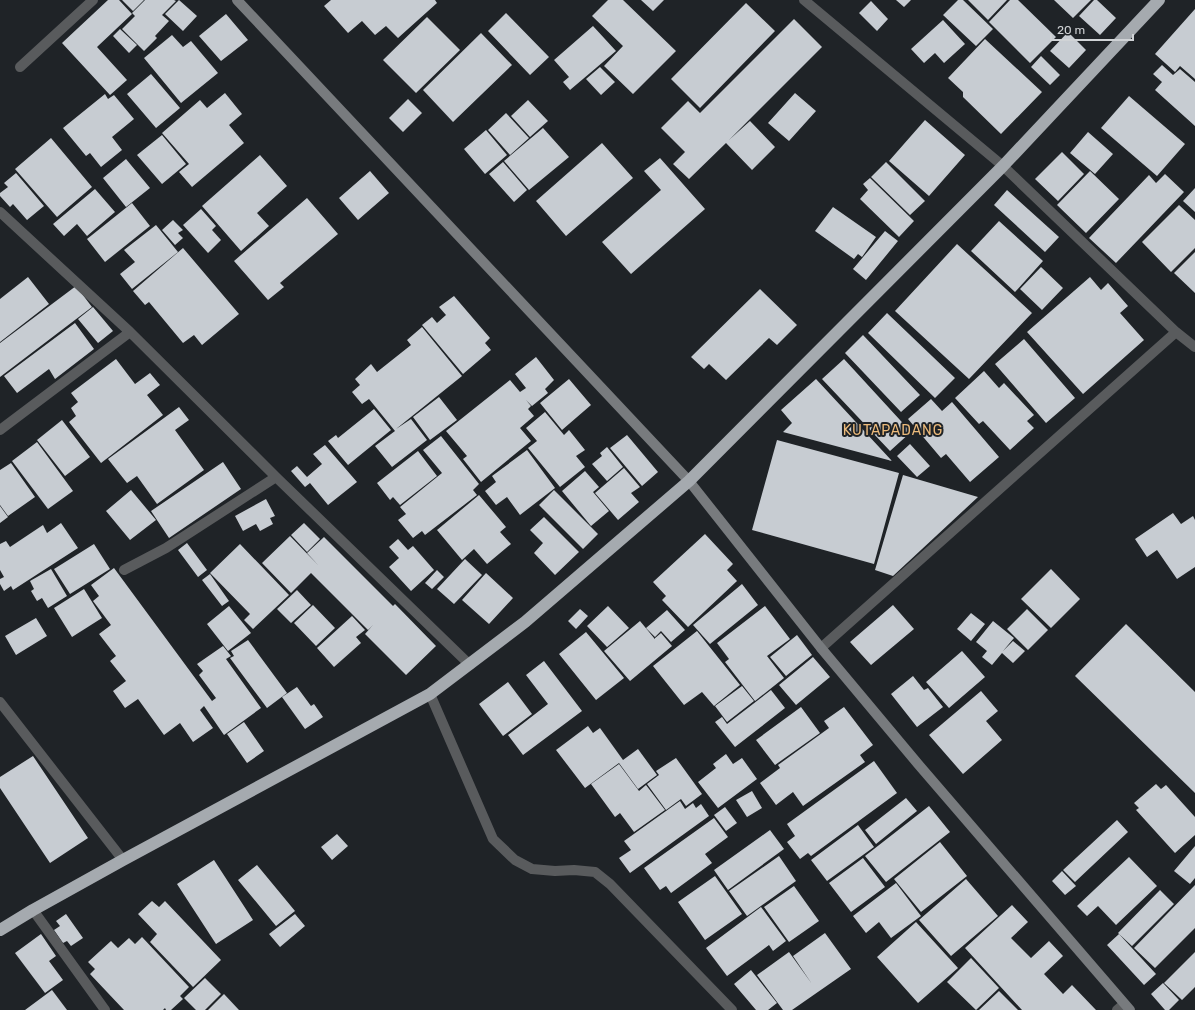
<svg xmlns="http://www.w3.org/2000/svg" width="1195" height="1010" font-family="Rubik,sans-serif">
<rect width="100%" height="100%" fill="#1f2327"/>
<path fill="#c7ccd2" d="M108,0H119L132,14L97,47L127,80L110,95L62,43Z
M122,0H144L133,11Z
M145,0H174L176,1L162,15L169,21L155,36L157,38L144,51L122,29L135,16L132,13Z
M179,0L197,16L183,31L165,14Z
M331,0H435L437,3L398,38L386,26L375,35L362,21L348,33L324,6Z
M608,0H623L676,51L633,94L604,66L623,46L592,16Z
M641,0H664L653,11Z
M896,0H911L904,7Z
M958,0H963L993,29L976,46L943,15Z
M968,0H1007L988,20Z
M1010,0H1018L1056,37L1030,63L989,22Z
M1054,0H1091L1073,18Z
M1094,0H1097L1116,18L1100,35L1079,16Z
M871,1L888,19L877,31L859,13Z
M746,3L775,31L700,108L671,79Z
M1195,9V79L1180,66L1175,72L1155,54Z
M506,13L549,57L530,75L488,31Z
M226,14L248,40L221,61L199,36Z
M427,17L460,50L416,93L383,60Z
M794,19L822,47L729,140L750,121L775,147L752,170L726,143L689,179L673,164L685,152L661,128L688,101L700,113Z
M943,20L965,44L944,63L935,53L924,63L911,49Z
M593,26L616,51L570,90L563,82L569,77L554,60Z
M120,29L137,45L129,53L113,36Z
M1068,32L1086,50L1069,68L1050,51Z
M481,33L512,65L453,122L423,90Z
M172,35L183,47L191,41L218,73L181,103L144,58Z
M985,39L1042,92L1001,134L963,97V92L948,78Z
M1041,56L1060,75L1050,85L1031,67Z
M1162,65L1173,75L1180,69L1195,82V126L1155,90L1162,82L1153,74Z
M600,67L615,82L601,95L586,79Z
M151,74L180,108L156,128L127,94Z
M225,93L242,114L229,125L244,143L192,187L179,172L189,164L162,133L200,100L207,108Z
M795,93L816,111L789,141L768,123Z
M105,94L108,99L114,95L134,119L112,137L122,150L101,167L90,153L86,156L63,128Z
M1129,96L1185,144L1157,176L1101,128Z
M408,99L422,113L403,132L389,118Z
M528,100L548,121L530,137L511,116Z
M506,113L529,138L510,155L488,130Z
M925,120L965,155L929,196L889,161Z
M543,128L569,157L529,190L504,161Z
M486,130L507,155L485,174L464,149Z
M1088,132L1113,154L1095,174L1070,153Z
M162,135L186,164L162,184L137,155Z
M51,138L92,187L57,217L15,169Z
M602,143L633,178L566,236L536,201Z
M1062,152L1084,174L1058,201L1035,179Z
M260,155L287,186L257,213L269,226L241,251L202,206Z
M660,158L705,209L631,274L602,242L661,190L644,171Z
M126,159L150,188L126,207L103,178Z
M503,162L527,190L514,202L489,174Z
M886,162L925,201L910,215L871,177Z
M370,171L389,193L358,220L339,198Z
M1090,171L1119,199L1086,233L1057,205Z
M16,173L44,206L27,220L13,204L10,207L0,196V193L8,187L4,183Z
M1165,174L1184,192L1116,263L1089,238L1149,175L1156,183Z
M870,178L914,221L899,237L860,199L868,190L863,184Z
M1195,188V212L1183,201Z
M95,189L115,212L87,236L77,224L64,236L53,224Z
M1007,190L1059,237L1045,252L994,205Z
M307,198L338,234L280,283L284,287L268,300L234,261Z
M132,203L150,226L105,262L87,239Z
M1179,205L1195,220V248L1171,272L1142,242Z
M833,207L876,237L862,257L858,254L854,259L815,231Z
M201,209L216,226L212,230L221,240L208,253L183,225Z
M173,220L183,230L178,233L183,238L175,245L162,230Z
M999,221L1043,261L1015,292L971,251Z
M156,225L178,252L132,289L120,274L135,262L124,250Z
M885,231L898,241L866,280L853,269Z
M957,244L1032,313L969,379L895,311Z
M183,248L239,314L202,345L194,335L183,343L149,302L145,305L133,291Z
M1195,252V293L1174,273Z
M1041,267L1063,288L1042,310L1020,289Z
M28,277L49,304L0,342V299Z
M1090,277L1101,290L1108,283L1128,306L1120,313L1144,340L1083,394L1027,332Z
M76,286L92,307L0,377V343Z
M760,289L797,325L777,345L769,338L726,380L709,364L704,369L691,357Z
M454,296L490,338L485,343L491,350L463,374L422,325L432,317L437,323L446,315L439,307Z
M93,307L113,331L98,343L78,319Z
M887,313L955,378L935,398L868,333Z
M75,323L94,349L55,379L49,369L17,393L4,376Z
M422,327L462,376L396,429L411,419L427,440L392,467L375,446L395,431L369,399L362,404L352,392L360,385L355,379L371,364L377,372L411,345L407,340Z
M863,335L920,395L901,412L845,353Z
M1024,339L1075,398L1046,423L995,364Z
M536,357L554,380L545,389L548,393L532,406L526,400L531,406L528,409L534,416L520,428L531,441L481,482L463,459L467,456L446,431L510,380L520,392L526,388L515,374Z
M116,359L135,384L150,373L160,385L147,395L163,415L101,463L69,422L76,416L71,408L78,402L71,393Z
M844,359L911,432L890,451L822,379Z
M984,371L999,388L1004,383L1034,415L1027,421L1034,428L1010,450L983,421L979,424L955,398Z
M569,379L591,405L562,430L540,403Z
M816,379L892,461L783,432L792,423L781,410Z
M439,397L457,420L430,440L413,417Z
M931,399L942,411L952,402L999,457L970,482L946,454L941,458L908,419Z
M179,407L189,420L175,430L204,470L157,504L137,476L127,483L108,459Z
M374,409L391,430L348,465L328,441L336,435L338,438Z
M545,412L564,435L569,430L585,450L576,456L585,467L560,487L528,448L537,441L526,428Z
M62,420L90,457L65,476L37,440Z
M627,435L658,472L642,486L610,448Z
M441,436L479,484L473,490L477,495L425,535L422,531L413,538L398,520L406,514L400,507L442,473L423,450Z
M777,440L899,473L874,564L752,530Z
M37,442L73,491L48,509L12,461Z
M910,444L930,466L917,477L897,456Z
M325,445L357,482L328,505L310,483L305,487L291,471L297,466L307,477L322,464L313,454Z
M607,447L623,467L607,481L592,464L602,456L600,453Z
M527,450L555,488L520,515L507,497L496,505L485,491L496,482L492,476Z
M418,451L437,476L400,505L393,497L390,500L377,483Z
M223,462L241,489L169,538L151,511Z
M11,463L35,497L8,516L0,505V470Z
M624,468L640,487L631,493L639,502L618,520L595,493Z
M585,471L599,487L593,492L609,511L591,526L562,491Z
M903,475L978,497L893,576L875,570Z
M131,490L156,520L130,540L106,511Z
M554,490L598,534L583,549L539,505Z
M479,495L506,527L500,532L511,544L487,564L474,549L462,560L437,530Z
M266,499L275,516L270,518L273,524L260,531L256,524L243,531L235,516Z
M0,506L8,517L0,523Z
M1173,513L1181,524L1193,516L1195,520V567L1177,579L1157,550L1147,557L1135,539Z
M544,517L579,552L555,575L534,553L543,543L530,530Z
M61,523L78,548L13,590L11,586L4,591L0,584V579L4,577L0,570V544L6,541L10,547L43,525L47,533Z
M304,523L320,539L307,552L291,535Z
M705,534L733,564L727,570L737,581L688,627L662,600L666,596L653,582Z
M290,536L319,566L307,553L324,537L393,606L395,604L436,646L406,675L365,634L373,625L368,630L311,573L291,593L262,563Z
M398,539L408,550L413,546L434,570L411,591L389,567L399,558L389,547Z
M187,543L207,570L198,577L178,550Z
M94,544L110,569L70,594L54,569Z
M240,544L289,595L253,629L244,620L250,614L210,573Z
M465,559L482,575L454,604L437,589Z
M114,568L212,701L216,698L199,675L203,671L197,664L223,646L231,656L226,659L261,708L224,735L204,706L200,710L213,728L193,742L180,723L164,735L138,699L125,708L113,691L126,681L110,661L116,656L99,634L111,625L93,601L99,596L91,585Z
M51,569L67,596L48,608L42,598L37,601L31,591L34,589L30,581Z
M1051,569L1080,599L1051,628L1021,599Z
M437,570L444,577L432,589L425,583Z
M486,573L513,598L489,624L462,600Z
M210,574L229,601L222,606L202,580Z
M742,584L758,605L710,644L693,625Z
M84,589L102,618L72,637L54,608Z
M297,590L311,605L291,623L277,609Z
M313,605L335,628L316,646L294,623Z
M893,605L914,629L871,665L850,642Z
M229,606L251,633L228,651L207,624Z
M608,606L629,628L607,647L587,626Z
M765,606L790,639L767,656L784,678L755,701L725,662L729,659L717,643Z
M580,609L588,616L576,629L568,621Z
M1027,609L1048,630L1028,650L1007,629Z
M667,610L685,630L671,642L661,631L655,637L646,628Z
M971,613L985,624L971,641L957,629Z
M352,616L365,630L356,637L361,643L334,667L317,648Z
M36,618L47,636L16,655L5,636Z
M640,621L654,638V639L661,633L672,646L630,681L604,651Z
M993,621L1014,638L1003,651L1013,641L1025,651L1013,663L1002,653L992,665L982,657L987,651L976,642Z
M1126,624L1195,692V793L1075,676Z
M697,631L740,685L714,706L702,692L684,705L653,666Z
M586,632L624,678L596,700L559,654Z
M797,635L812,655L786,676L770,657Z
M248,640L287,693L267,708L230,658L234,656L231,651Z
M962,651L985,677L949,708L926,682Z
M813,657L830,677L796,705L779,685Z
M544,661L582,711L523,755L508,735L548,704L526,675Z
M913,676L924,690L928,688L943,707L917,727L891,694Z
M508,682L532,714L503,736L479,704Z
M742,686L754,701L727,722L715,706Z
M297,687L311,706L314,704L323,717L305,729L282,697Z
M771,690L785,708L735,747L715,722L722,717L727,724Z
M981,691L998,711L986,721L1002,740L963,774L929,735Z
M801,707L820,733L775,765L756,740Z
M844,707L873,745L860,755L865,762L803,806L793,792L776,805L760,783L780,768L778,765L829,728L824,721Z
M244,722L264,751L247,763L227,734Z
M588,726L593,733L600,728L623,760L638,749L657,775L638,789L619,763L585,788L556,750Z
M726,754L733,764L742,758L757,779L718,808L698,782L716,768L713,764Z
M33,756L88,838L50,863L0,788V777Z
M676,758L702,794L686,806L681,799L666,810L647,784L659,775L656,771Z
M874,761L897,793L811,856L808,853L800,859L787,842L795,836L787,824Z
M619,764L639,791L646,785L665,810L634,832L620,813L615,817L591,784Z
M1156,784L1161,789L1166,785L1195,817V835L1175,853L1136,810L1139,808L1134,803Z
M752,791L762,808L747,817L736,800Z
M906,798L917,811L876,844L865,830Z
M680,801L685,809L693,803L696,808L701,804L709,816L630,873L619,858L631,850L624,841Z
M929,806L950,832L886,882L865,856Z
M725,807L737,823L726,831L714,815Z
M714,818L728,837L705,854L712,863L671,893L666,886L660,890L644,868Z
M1117,820L1128,832L1075,882L1063,870Z
M858,825L874,847L827,881L811,860Z
M770,830L784,849L728,890L714,870Z
M337,834L348,846L332,860L321,847Z
M940,842L967,876L921,912L894,879Z
M1195,846V878L1190,884L1174,871Z
M779,856L796,881L747,916L729,891Z
M1129,857L1157,886L1116,925L1098,906L1087,916L1077,906Z
M863,858L885,887L851,912L829,883Z
M214,860L253,920L216,944L177,884Z
M257,865L295,911L276,926L238,880Z
M1062,871L1076,886L1065,895L1052,881Z
M715,876L742,914L705,940L678,902Z
M966,879L998,916L951,956L919,920Z
M896,883L921,916L891,938L879,922L866,933L853,916Z
M1195,885V928L1155,968L1134,948Z
M794,886L819,921L789,942L764,907Z
M1160,890L1174,904L1132,946L1118,933Z
M152,901L159,907L165,901L221,960L193,987L150,942L157,934L138,914Z
M1012,905L1028,922L1011,938L1031,958L1049,941L1063,956L1044,974L1063,994L1072,985L1096,1010H1022L965,948Z
M761,907L786,941L773,951L769,945L727,976L706,948Z
M66,914L83,938L71,946L67,941L63,943L54,930L60,926L56,921Z
M295,914L305,926L280,947L269,934Z
M916,922L958,968L918,1003L877,957Z
M825,933L851,969L792,1010H783L757,975L789,952L812,984L793,956Z
M41,934L56,956L49,961L63,980L45,993L15,953Z
M1119,934L1156,974L1144,985L1107,945Z
M142,937L189,987L180,996L183,999L171,1010H166L165,1008L163,1010H124L90,974L95,969L88,962L111,941L118,948L129,938L135,944Z
M1195,952V987L1182,1000L1164,983Z
M971,958L999,988L976,1010L947,982Z
M751,970L777,1003L768,1010H756L734,984Z
M205,978L221,994L205,1010H196L184,998Z
M1163,983L1179,1000L1169,1010H1165L1151,994Z
M52,990L67,1010H25Z
M999,991L1018,1010H979Z
M224,994L239,1010H208Z"/>
<g fill="none" stroke-linecap="round" stroke-linejoin="round">
<path stroke="#595b5d" stroke-width="10" d="M20,67L93,0"/>
<path stroke="#595b5d" stroke-width="10" d="M804,0L1003,166L1176,332L1195,347
M0,212L130,332L276,477L470,665
M0,430L130,332
M124,570L166,548L276,477
M821,648L1176,332
M430,694L493,839L515,860L532,869L555,871L574,870L595,872L610,884L732,1010
M0,702L123,860
M33,910L105,1010
M1117,1010L1124,1004"/>
<path stroke="#787b7e" stroke-width="10" d="M237,0L689,481L821,648L918,764L1130,1010"/>
<path stroke="#a5aaaf" stroke-width="12" d="M0,930L33,910L123,860L430,694L525,622L689,481L1003,166L1159,0"/>
</g>
<g text-anchor="middle" stroke-width="4" stroke-linejoin="round" paint-order="stroke">
<g font-size="14" letter-spacing="1" fill="#ecba7a" stroke="#1f2327">
<text x="893" y="435">KUTAPADANG</text>
</g>
</g>
<path d="M1051 34v6h82v-6" fill="none" stroke="#d0d3d6" stroke-width="2"/>
<text x="1057" y="34" font-size="12" fill="#d0d3d6" stroke="#1f2327" stroke-width="3" paint-order="stroke">20 m</text>
</svg>
